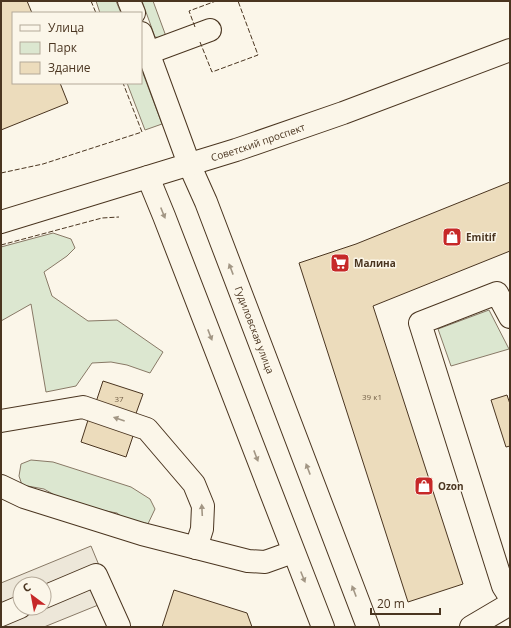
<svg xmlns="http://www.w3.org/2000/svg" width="511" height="628" font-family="'Open Sans',sans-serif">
<rect width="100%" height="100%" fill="#fbf6e9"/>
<path fill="#dce7d0" stroke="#887966" d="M96,1H116L121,13H100Z
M142,1H153L167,39L155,37Z
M141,68L162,124L145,130L127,83H141Z
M53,233L71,239L75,248L67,256L44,272L52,296L88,321L117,320L163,352L150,373L127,365L111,362L92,363L76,386L46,392L31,304L1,321V247Z
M489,310L509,349L451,366L438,329Z
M31,460L53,462L131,487L150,499L155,509L146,528L134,527L117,513L72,505L44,489L22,485L19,476L21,464Z"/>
<path fill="#ede7d9" stroke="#887966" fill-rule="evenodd" d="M91,546L113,599L44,627H1V583ZM20,584H44V608H20Z"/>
<path fill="#ecdcbc" stroke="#4a3520" d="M1,1H27L32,13H13V83H60L68,103L1,130Z
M510,182V251L373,306L463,584L408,602L299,263L356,244Z
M103,381L143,394L134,419L95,405Z
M507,395L510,404V446L506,447L491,400Z
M89,417L134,433L126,457L81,442Z
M174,590L247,613L252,627H162Z"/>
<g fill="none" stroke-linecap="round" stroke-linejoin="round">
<g stroke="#4a3520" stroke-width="24">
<g id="minor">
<path d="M129,1L134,13"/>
<path id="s1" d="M141,33L189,164L206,202L368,627"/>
<path d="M148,53L210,30"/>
<path d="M148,177L164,216L323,627"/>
<path d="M510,317L497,293L420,323L503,586L510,597"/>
<path d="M1,421L83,407L147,429L194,484L203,506L202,529L196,548"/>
<path d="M1,486L24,497L142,534L248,561L265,562L293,552"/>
<path d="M44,597L96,575L119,626"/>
<path d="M1,615L20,607"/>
<path d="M471,627L510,604"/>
</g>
</g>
<g stroke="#4a3520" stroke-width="24">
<g id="major">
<path id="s2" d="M1,222L236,150L343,113L510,50"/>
</g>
</g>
<use href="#minor" stroke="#fbf6e9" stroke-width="22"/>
<use href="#major" stroke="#fbf6e9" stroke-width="22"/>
<path stroke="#4a3520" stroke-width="1" stroke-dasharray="5 2" stroke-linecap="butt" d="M91,1L96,13
M195,27L189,11L216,1
M200,42L212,72L258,55L238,1
M1,173L43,164L142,132L123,83
M1,245L102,218L119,217"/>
</g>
<defs><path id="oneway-solid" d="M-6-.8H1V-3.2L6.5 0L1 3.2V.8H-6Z"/></defs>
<g fill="#a29684">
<use href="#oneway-solid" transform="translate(163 213) rotate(68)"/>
<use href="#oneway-solid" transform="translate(231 269) rotate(-111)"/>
<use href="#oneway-solid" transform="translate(210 335) rotate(69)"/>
<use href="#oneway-solid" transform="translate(119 419) rotate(-161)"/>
<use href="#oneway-solid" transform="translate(256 456) rotate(69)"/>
<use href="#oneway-solid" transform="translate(308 469) rotate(-111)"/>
<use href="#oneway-solid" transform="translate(202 510) rotate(-93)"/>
<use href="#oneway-solid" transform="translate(303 577) rotate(68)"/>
<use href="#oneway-solid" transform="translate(354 591) rotate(-111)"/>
</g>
<defs>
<g id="shop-square" transform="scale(1)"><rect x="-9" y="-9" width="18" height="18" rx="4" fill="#c62828" stroke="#fbf6e9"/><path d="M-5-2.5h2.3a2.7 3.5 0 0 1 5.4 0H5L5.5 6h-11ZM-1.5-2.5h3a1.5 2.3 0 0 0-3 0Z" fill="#fff"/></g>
<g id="supermarket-square" transform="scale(1)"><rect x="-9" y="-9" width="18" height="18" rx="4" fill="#c62828" stroke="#fbf6e9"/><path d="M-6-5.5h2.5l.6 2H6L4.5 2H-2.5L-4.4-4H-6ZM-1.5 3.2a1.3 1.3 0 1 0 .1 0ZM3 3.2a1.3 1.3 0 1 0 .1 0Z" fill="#fff"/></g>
</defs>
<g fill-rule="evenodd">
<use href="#shop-square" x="452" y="237"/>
<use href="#supermarket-square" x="340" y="263"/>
<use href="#shop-square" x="424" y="486"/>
</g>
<g text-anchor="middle" stroke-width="3" stroke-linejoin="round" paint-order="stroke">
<g font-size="8" fill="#725f47">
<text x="372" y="400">39 к1</text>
<text x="119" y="402">37</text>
</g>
<g font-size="10" fill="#4a3520" stroke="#fbf6e9">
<text dy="4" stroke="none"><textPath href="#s2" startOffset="269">Советский проспект</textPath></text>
<text dy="4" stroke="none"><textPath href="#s1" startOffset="318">Гудиловская улица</textPath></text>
</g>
<g font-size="10" font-weight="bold" fill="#4a3520" stroke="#fbf6e9" text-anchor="start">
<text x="466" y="241">Emitif</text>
<text x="354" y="267">Малина</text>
<text x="438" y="490">Ozon</text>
</g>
</g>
<rect width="511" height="628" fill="none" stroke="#4a3520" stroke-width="4"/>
<rect x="12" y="12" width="130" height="72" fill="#fbf6e9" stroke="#b4a999"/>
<rect x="20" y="25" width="20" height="6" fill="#fbf6e9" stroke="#b4a999"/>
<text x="48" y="32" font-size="12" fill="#4a3520">Улица</text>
<rect x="20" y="42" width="20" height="12" fill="#dce7d0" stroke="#b4a999"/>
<text x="48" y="52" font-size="12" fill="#4a3520">Парк</text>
<rect x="20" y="62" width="20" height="12" fill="#ecdcbc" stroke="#b4a999"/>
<text x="48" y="72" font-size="12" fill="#4a3520">Здание</text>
<g transform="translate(32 596) rotate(328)"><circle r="19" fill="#fbf6e9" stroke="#b4a999"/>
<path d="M0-3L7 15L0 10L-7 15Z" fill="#c62828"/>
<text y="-6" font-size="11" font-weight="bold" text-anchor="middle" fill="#4a3520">С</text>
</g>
<path d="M371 608v6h69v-6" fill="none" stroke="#4a3520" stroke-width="2"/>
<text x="377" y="608" font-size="12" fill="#4a3520" stroke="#fbf6e9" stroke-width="3" paint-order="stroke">20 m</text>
</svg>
